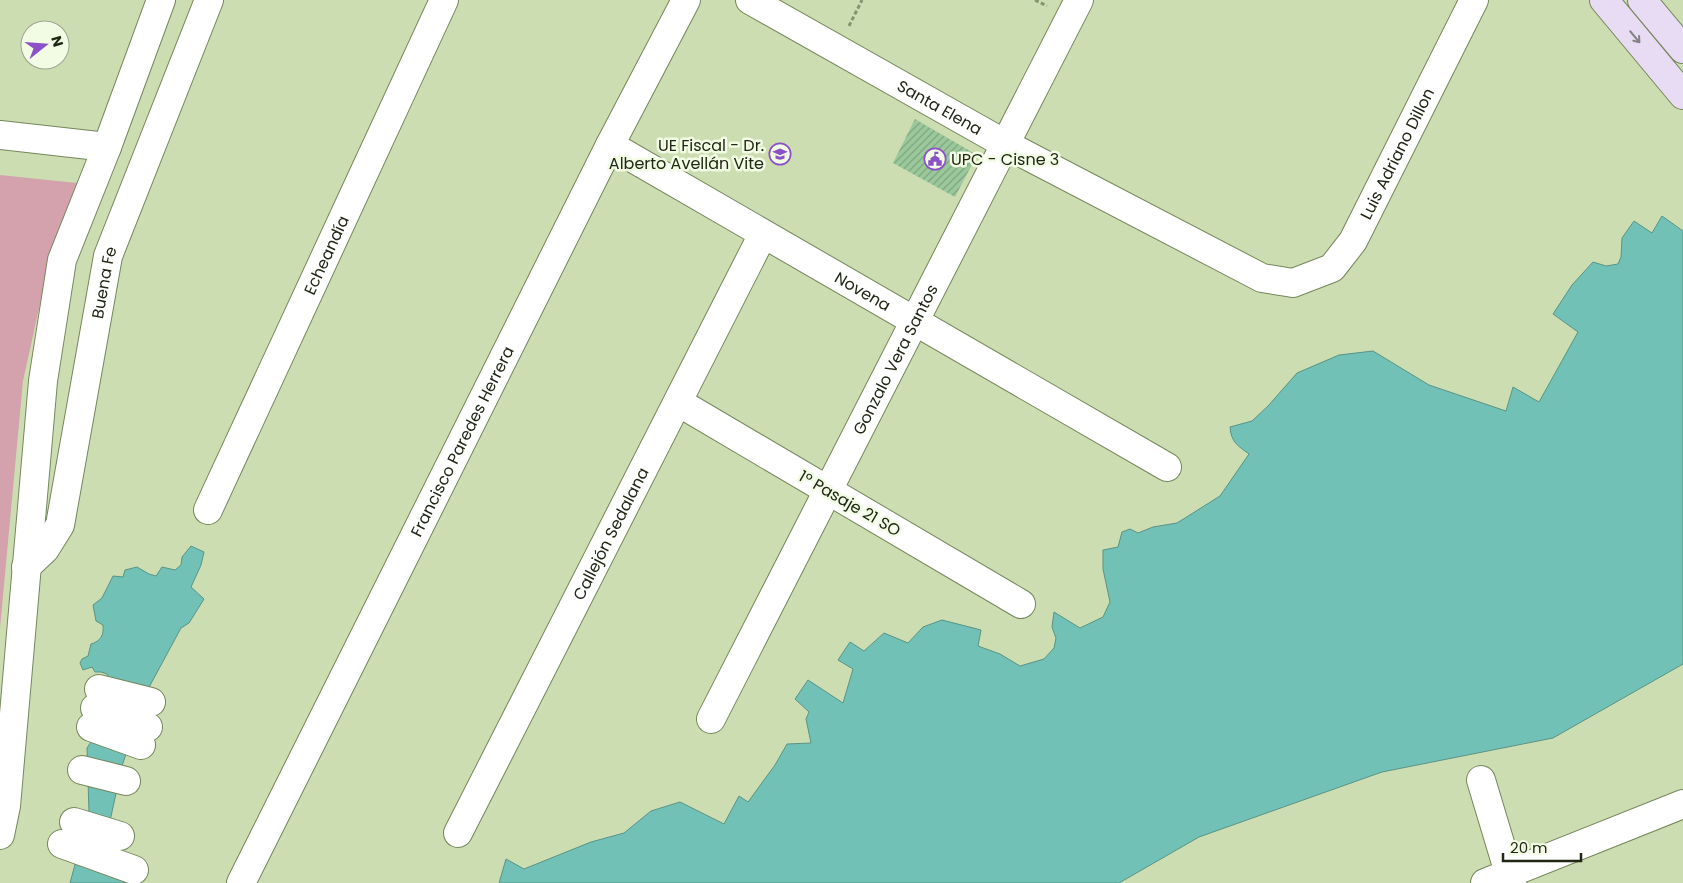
<svg xmlns="http://www.w3.org/2000/svg" width="1683" height="883" font-family="Poppins,sans-serif">
<defs>
<pattern id="building-hatch" width="6" height="6" patternUnits="userSpaceOnUse" patternTransform="scale(1.25)"><rect width="6" height="6" fill="#9bc99c"/><path d="M-1 1l2-2M0 6l6-6M5 7l2-2" fill="none" stroke="#7ea37e"/></pattern>
</defs>
<rect width="100%" height="100%" fill="#ccdeb1"/>
<path fill="#d3a2ac" d="M0,175L77,183L52,249L23,381L0,628Z"/>
<path fill="#71c1b7" stroke="#599386" d="M1662,216L1683,231V664L1553,738L1382,772L1199,837L1119,883H499L506,859L524,869L591,842L624,833L651,811L680,802L724,824L739,796L748,802L775,765L787,744L811,743L806,719L809,712L795,699L808,680L843,703L853,669L838,660L850,642L864,651L884,633L908,643L923,627L942,620L981,630L978,646L1000,654L1020,666L1044,659L1054,648L1056,638L1052,627L1054,612L1080,628L1103,617L1110,602L1103,569V550L1118,547L1122,532L1130,529L1138,533L1153,527L1177,523L1220,496L1249,454C1238,446 1231,442 1230,427L1252,421L1268,406L1297,373L1339,355L1373,351L1429,385L1506,411L1513,387L1539,402L1578,332L1553,314L1572,285L1593,262L1606,266L1618,264L1621,257L1622,238L1634,221L1652,233Z
M191,546L204,552L201,565L191,587L204,599L189,623L181,628L147,691L122,766L103,853L133,863L126,883H70L89,813L87,748L96,734L110,683L107,674L101,672H95L92,667L83,670L80,663L82,659L88,656L91,644C101,641 104,635 103,625L96,621L93,605L102,598L113,576L123,577L125,570L137,567L149,574L156,576L162,567L175,570L181,565L182,557Z"/>
<path fill="url(#building-hatch)" d="M915,119L977,155L955,197L893,163Z"/>
<g fill="none" stroke-linecap="round" stroke-linejoin="round">
<g stroke="#76865c" stroke-width="30">
<g id="street">
<path id="s1" d="M750,0L1005,144L1262,278L1293,283L1332,268L1353,241L1474,0"/>
<path d="M0,135L107,147"/>
<path id="s2" d="M610,145L1167,467"/>
<path d="M678,402L1021,604"/>
<path id="s3" d="M208,510L444,0"/>
<path id="s4" d="M26,567L45,549L60,525L108,256L209,0"/>
<path d="M99,689L151,702"/>
<path d="M95,708L148,727"/>
<path id="s5" d="M711,719L1079,0"/>
<path d="M91,727L141,745"/>
<path d="M82,770L126,781"/>
<path d="M1481,780L1512,883"/>
<path d="M74,822L120,836"/>
<path id="s6" d="M458,833L763,234"/>
<path d="M0,835L6,806L43,381L62,260L107,147L161,0"/>
<path d="M62,844L134,870"/>
<path id="s7" d="M241,883L610,145L686,0"/>
<path d="M1485,883L1683,804"/>
</g>
</g>
<g stroke="#76865c" stroke-width="30">
<path id="secondary" d="M1604,0L1683,95
M1642,0L1683,49"/>
</g>
<path stroke="#869371" stroke-width="3" stroke-dasharray="4 2.5" stroke-linecap="butt" d="M1035,0L1047,6
M849,26L862,0"/>
<use href="#street" stroke="#fff" stroke-width="28"/>
<use href="#secondary" stroke="#e8dcf5" stroke-width="28"/>
</g>
<defs><path id="oneway-shaft" d="M-6 0H5M1.5-3L5.5 0L1.5 3" fill="none" stroke-width="1.6" stroke-linecap="round" stroke-linejoin="round" transform="scale(1.25)"/></defs>
<use stroke="#848285" href="#oneway-shaft" transform="translate(1635 37) rotate(50)"/>
<defs>
<g id="school-ring" transform="scale(1.125)"><circle r="9.5" fill="#f2fbe4" stroke="#8d51c7" stroke-width="1.5"/><path d="M0-5L7-2L0 1L-7-2ZM-4 1L0 2.5L4 1V4Q0 6-4 4Z" fill="#8d51c7"/></g>
<g id="civic-ring" transform="scale(1.125)"><circle r="9.5" fill="#f2fbe4" stroke="#8d51c7" stroke-width="1.5"/><path d="M-.6-6.5H3V-4.5H.6V-3L4-1V1h2V6H-6V1h2V-1L-.6-3ZM-1.2 2.5V6h2.4V2.5Z" fill="#8d51c7"/></g>
</defs>
<g fill-rule="evenodd">
<use href="#school-ring" x="780" y="154"/>
<use href="#civic-ring" x="935" y="159"/>
</g>
<g text-anchor="middle" stroke-width="5" stroke-linejoin="round" paint-order="stroke">
<g font-size="16" fill="#202715" stroke="#f2fbe4">
<text dy="6" stroke="none"><textPath href="#s1" startOffset="218">Santa Elena</textPath></text>
<text dy="6" stroke="none"><textPath href="#s1" startOffset="788">Luis Adriano Dillon</textPath></text>
<text dy="6" stroke="none"><textPath href="#s3" startOffset="281">Echeandía</textPath></text>
<text dy="6" stroke="none"><textPath href="#s4" startOffset="301">Buena Fe</textPath></text>
<text dy="6" stroke="none"><textPath href="#s2" startOffset="292">Novena</textPath></text>
<text dy="6" stroke="none"><textPath href="#s5" startOffset="404">Gonzalo Vera Santos</textPath></text>
<text dy="6" stroke="none"><textPath href="#s7" startOffset="494">Francisco Paredes Herrera</textPath></text>
<text transform="translate(850 503) rotate(30)" y="6">1º Pasaje 21 SO</text>
<text dy="6" stroke="none"><textPath href="#s6" startOffset="336">Callejón Sedalana</textPath></text>
</g>
<g font-size="16" fill="#202715" stroke="#f2fbe4" text-anchor="end">
<text x="764" y="151">UE Fiscal - Dr.<tspan x="764" dy="18">Alberto Avellán Vite</tspan></text>
<text x="951" y="165" text-anchor="start">UPC - Cisne 3</text>
</g>
</g>
<g transform="translate(45 45) rotate(73)"><circle r="24" fill="#f2fbe4" stroke="#9ea691"/>
<path d="M0-4L9 19L0 12L-9 19Z" fill="#8d51c7"/>
<text y="-8" font-size="14" font-weight="bold" text-anchor="middle" fill="#202715">N</text>
</g>
<path d="M1503 853v8h78v-8" fill="none" stroke="#202715" stroke-width="2.5"/>
<text x="1510" y="853" font-size="15" fill="#202715" stroke="#f2fbe4" stroke-width="4" paint-order="stroke">20 m</text>
</svg>
